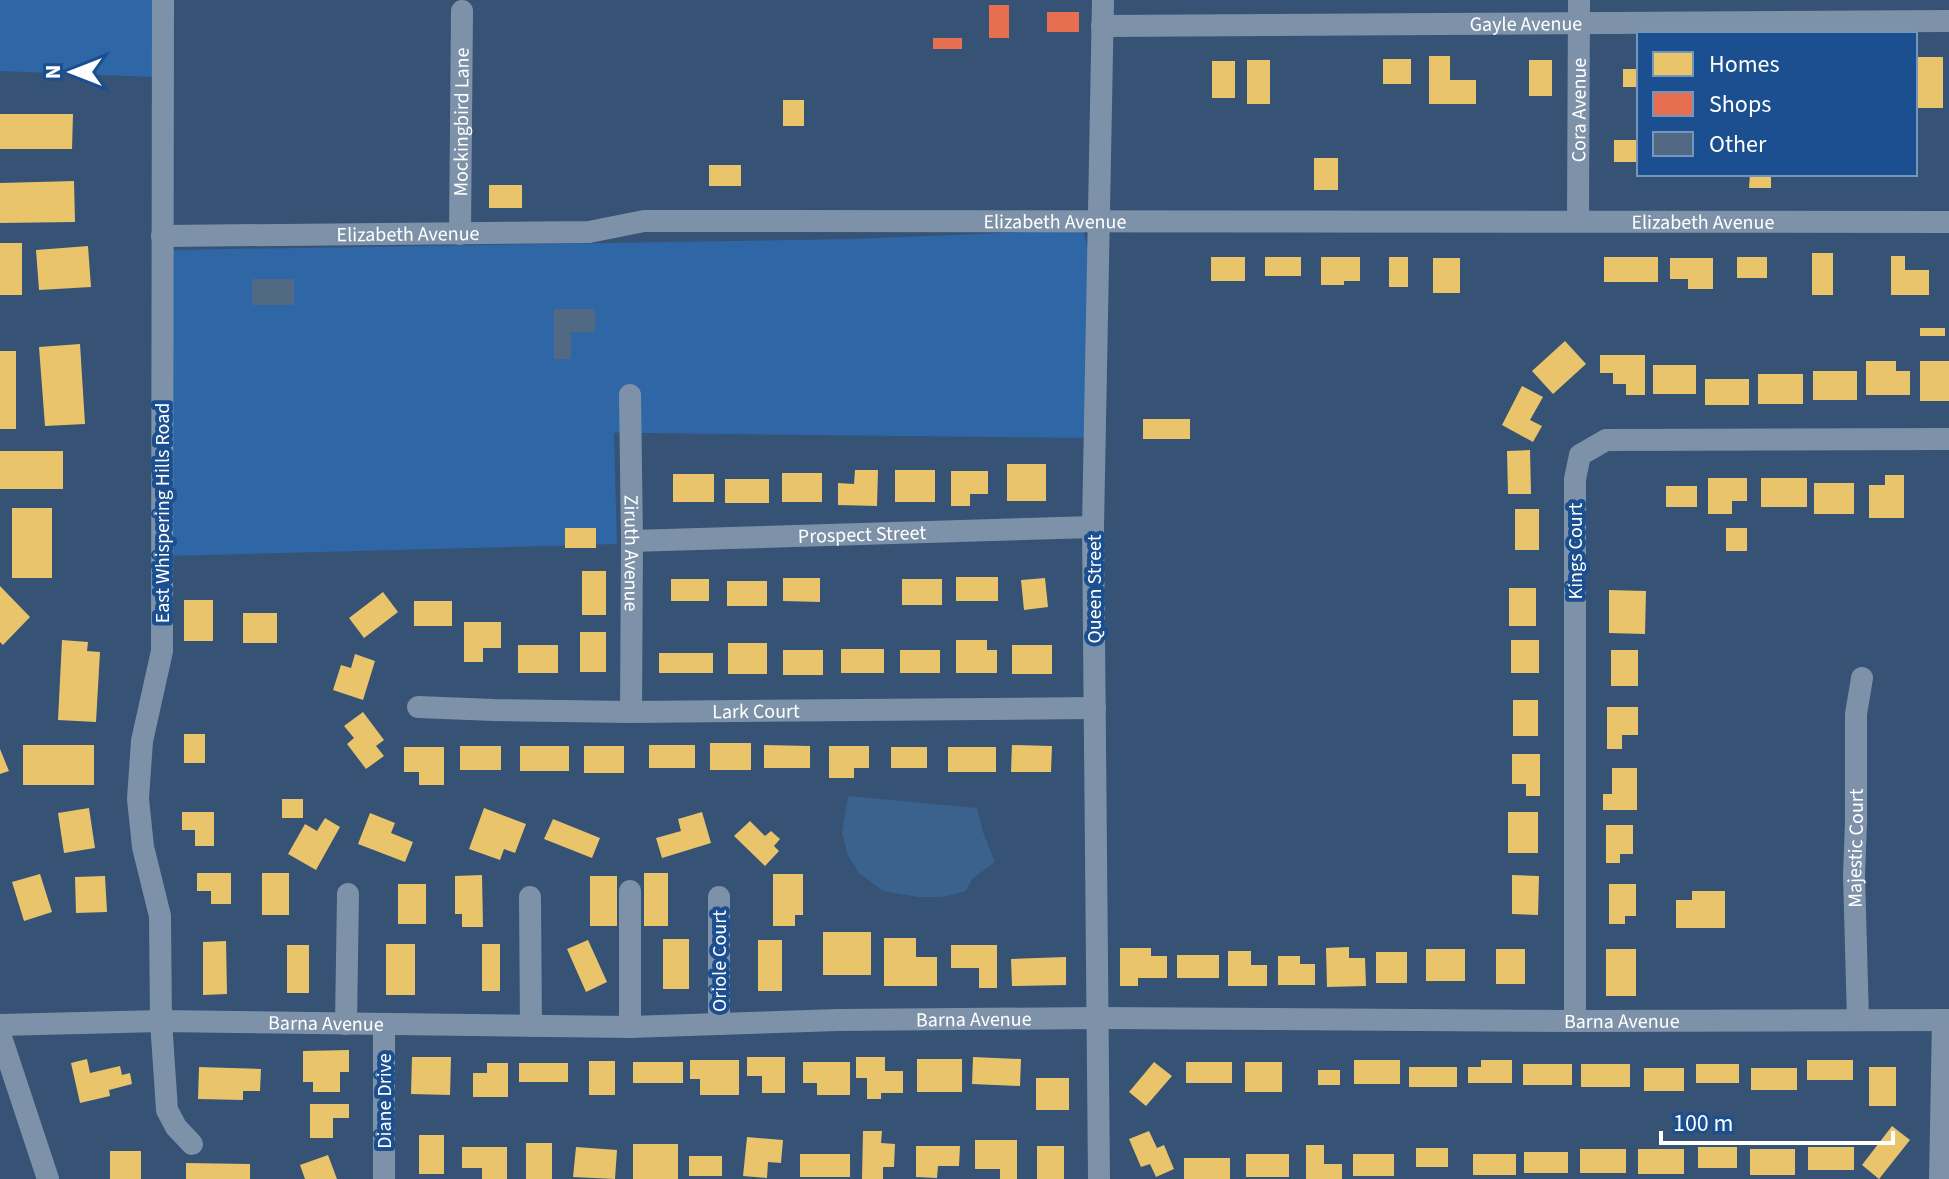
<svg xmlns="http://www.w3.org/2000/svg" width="1949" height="1179" font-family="'Source Sans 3',sans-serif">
<rect width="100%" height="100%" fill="#365274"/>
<path fill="#2f66a5" d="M0,0H154V62L152,77L0,71Z
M1083,230L1089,252L1086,438L639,433V387H621V432L614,433L617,544L171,556V250L850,239Z"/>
<path fill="#3b618d" d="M848,796L977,808L983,832L995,862L972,879L966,891L942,897H918L883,891L859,873L848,856L842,832Z"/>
<path fill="#e9c46a" d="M1429,56H1450V80H1476V104H1429Z
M1915,57H1943V108H1915Z
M1383,59H1411V84H1383Z
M1247,60H1270V104H1247Z
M1529,60H1552V96H1529Z
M1212,61H1235V98H1212Z
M1623,69H1639V87H1623Z
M783,100H804V126H783Z
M0,114H73L72,149H0Z
M1614,140H1639V162H1614Z
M1314,158H1338V190H1314Z
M709,165H741V186H709Z
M1750,174H1771V188H1749Z
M74,181L75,222L0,223V183Z
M489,185H522V208H489Z
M0,243H22V295H0Z
M88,246L91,287L39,290L36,250Z
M1812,253H1833V295H1812Z
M1891,256H1905V270H1929V295H1891Z
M1211,257H1245V281H1211Z
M1265,257H1301V276H1265Z
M1321,257H1360V281H1344V285H1321Z
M1389,257H1408V287H1389Z
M1604,257H1658V282H1604Z
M1737,257H1767V278H1737Z
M1433,258H1460V293H1433Z
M1670,258H1713V289H1688V279H1670Z
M1920,328H1945V336H1920Z
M1565,341L1586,364L1553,394L1532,371Z
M80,344L85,424L45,426L39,347Z
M0,351H16V429H0Z
M1600,355H1645V395H1626V384H1613V373H1600Z
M1866,361H1896V371H1910V395H1866Z
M1920,361H1949V401H1920Z
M1653,365H1696V394H1653Z
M1813,371H1857V400H1813Z
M1758,374H1803V404H1758Z
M1705,379H1749V405H1705Z
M1522,386L1543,397L1530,420L1542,426L1533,442L1502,425Z
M1143,419H1190V439H1143Z
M1530,450L1531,494H1508L1507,451Z
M0,451H63V489H0Z
M1007,464H1046V501H1007Z
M855,470H878L877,506L838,505V483L854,484Z
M895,470H935V502H895Z
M951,471H988V494H970V506H951Z
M782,473H822V502H782Z
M673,474H714V502H673Z
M1885,475H1904V518H1869V485H1885Z
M1708,478H1747V501H1732V514H1708Z
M1761,478H1807V507H1761Z
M725,479H769V503H725Z
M1814,483H1854V514H1814Z
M1666,486H1697V507H1666Z
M12,508H52V578H12Z
M1515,509H1539V550H1515Z
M565,528H596V548H565Z
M1726,528H1747V551H1726Z
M582,571H606V615H582Z
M956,577H998V601H956Z
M783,578H820V602L783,601Z
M1045,578L1048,607L1024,610L1021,580Z
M671,579H709V601H671Z
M902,579H942V605H902Z
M727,581H767V606H727Z
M0,586L30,617L3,645L0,642Z
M1509,588H1536V626H1509Z
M1609,590L1646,591L1645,634L1609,633Z
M383,592L398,612L364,638L349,618Z
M184,600H213V641H184Z
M414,601H452V626H414Z
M243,613H277V643H243Z
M464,622H501V648H483V662H464Z
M580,632H606V672H580Z
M62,640L88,642L87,651L100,652L96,722L58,720Z
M956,640H987V650H997V673H956Z
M1511,640H1539V673H1511Z
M728,643H767V674H728Z
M518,645H558V673H518Z
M1012,645H1052V674H1012Z
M841,649H884V673H841Z
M783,650H823V675H783Z
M900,650H940V673H900Z
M1611,650H1638V686H1611Z
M659,653H713V673H659Z
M355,654L375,661L363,700L333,690L341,665L351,668Z
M1513,700H1538V736H1513Z
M1607,707H1638V735H1622V749H1607Z
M363,712L384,740L376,746L384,756L366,769L347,744L354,738L344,726Z
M184,734H205V763H184Z
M710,743H751V770H710Z
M23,745H94V785H23Z
M649,745H695V768H649Z
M764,745L810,746V768H764Z
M1012,745L1052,746L1051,772H1011Z
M460,746H501V770H460Z
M520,746H569V771H520Z
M584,746H624V773H584Z
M829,746H869V768H854V778H829Z
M404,747H444V785H419V772H404Z
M891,747H927V768H891Z
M948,747H996V772H948Z
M0,749L9,771L0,774Z
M1512,754H1540V796H1526V784H1512Z
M1612,768H1637V810H1603V794H1612Z
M282,799H303V818H282Z
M89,808L95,848L64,853L58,813Z
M484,808L526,824L515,853L504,849L500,860L469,849Z
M182,812H214V846H195V830H182Z
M702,812L711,843L662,858L656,838L681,831L678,819Z
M1508,812H1538V853H1508Z
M370,813L395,823L391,833L413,842L405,862L358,844Z
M325,818L340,827L316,870L288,854L305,824L317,831Z
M553,819L600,838L592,858L544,839Z
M750,821L765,836L771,831L780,839L774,846L779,851L765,866L734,836Z
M1606,825H1633V854H1620V863H1606Z
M197,873H231V904H211V891H197Z
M262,873H289V915H262Z
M644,873H668V926H644Z
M40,874L52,912L24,921L12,882Z
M773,874H803V915H795V926H773Z
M482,875L483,927H462V914H455V876Z
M1512,875L1539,876L1538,915L1512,914Z
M105,876L107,912L76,913L75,877Z
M590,876H617V926H590Z
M398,884H426V924H398Z
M1609,884H1636V916H1625V924H1609Z
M1692,891H1725V928H1676V900H1692Z
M823,932H871V975H823Z
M884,938H916V957H937V986H884Z
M663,939H689V989H663Z
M588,940L607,982L586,992L567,949Z
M758,940H782V991H758Z
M226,941L227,994L203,995V942Z
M386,944H415V995H386Z
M482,944H500V991H482Z
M287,945H309V993H287Z
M951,945H997V988H979V968H951Z
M1349,947V958H1365L1366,986L1327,987L1326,948Z
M1120,948H1151V956H1167V978H1138V986H1120Z
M1426,949H1465V981H1426Z
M1496,949H1525V984H1496Z
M1606,949H1636V996H1606Z
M1228,951H1251V965H1267V986H1228Z
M1376,952H1407V983H1376Z
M1177,955H1219V978H1177Z
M1278,956H1300V964H1315V985H1278Z
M1066,957V985L1012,986L1011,959Z
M349,1050V1072H340V1092H313V1082H303V1051Z
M412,1057H451L450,1095L411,1094Z
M747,1057H785V1093H762V1076H747Z
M856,1057H885V1071H903V1093H881V1099H867V1078H856Z
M973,1057L1021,1059L1020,1086L972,1084Z
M87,1059L90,1073L120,1066L122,1075L130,1073L132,1084L109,1090L110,1096L80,1103L71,1063Z
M917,1059H962V1092H917Z
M690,1060H739V1095H700V1079H690Z
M1354,1060H1400V1084H1354Z
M1481,1060H1512V1083H1468V1067H1481Z
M1807,1060H1853V1080H1807Z
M589,1061H615V1095H589Z
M633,1062H683V1083H633Z
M803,1062H850V1095H817V1083H803Z
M1154,1062L1172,1076L1146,1106L1129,1092Z
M1186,1062H1232V1083H1186Z
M1245,1062H1282V1092H1245Z
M487,1063H508V1097H473V1073H487Z
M519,1063H568V1082H519Z
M1523,1064H1572V1085H1523Z
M1581,1064H1630V1087H1581Z
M1696,1064H1739V1083H1696Z
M199,1067L261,1069L260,1091H243V1100L198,1099Z
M1409,1067H1457V1087H1409Z
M1869,1067H1896V1106H1869Z
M1644,1068H1684V1091H1644Z
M1751,1068H1797V1090H1751Z
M1318,1070H1340V1085H1318Z
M1036,1078H1069V1110H1036Z
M310,1104H349V1118H333V1138H310Z
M1892,1126L1910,1140L1879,1179L1862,1165Z
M863,1131H882L881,1143L895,1144L894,1167H883V1179H862Z
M1149,1131L1157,1148L1164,1145L1174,1169L1156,1177L1150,1164L1141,1167L1129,1139Z
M419,1135H444V1174H419Z
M747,1137L783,1140L781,1163L768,1162L767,1178L743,1176Z
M975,1140H1017V1179H1000V1169H975Z
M526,1143H552V1179H526Z
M633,1144H678V1179H633Z
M1306,1145H1324V1164H1342V1179H1306Z
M916,1146H960L959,1166H938L937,1178L916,1177Z
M1037,1146H1064V1179H1037Z
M462,1147H507V1179H482V1168H462Z
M576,1147L617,1150L615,1179L573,1177Z
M1698,1147H1737V1168H1698Z
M1808,1147H1854V1170H1808Z
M1416,1148H1448V1167H1416Z
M1580,1149H1626V1173H1580Z
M1638,1149H1684V1174H1638Z
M1750,1149H1795V1175H1750Z
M110,1151H141V1179H110Z
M1524,1152H1568V1173H1524Z
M800,1154H850V1177H800Z
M1246,1154H1289V1177H1246Z
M1353,1154H1394V1176H1353Z
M1473,1154H1516V1175H1473Z
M328,1155L337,1179H305L300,1165Z
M689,1156H722V1176H689Z
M1184,1158H1230V1179H1184Z
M186,1163L250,1164V1179H186Z"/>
<path fill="#e76f51" d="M989,5H1009V38H989Z
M1047,12H1079V32H1047Z
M933,38H962V49H933Z"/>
<path fill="#526984" d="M252,279H294V305H252Z
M554,309H595V332H571V359H554Z"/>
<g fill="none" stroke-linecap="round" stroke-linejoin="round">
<g stroke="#7d92a8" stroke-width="22">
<path d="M163,0L162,651L142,741L138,799L143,847L160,916L161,1021L167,1110L176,1127L192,1144"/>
<path id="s1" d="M1102,26L1949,21"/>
<path id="s2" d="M1578,220L1579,0"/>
<path id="s3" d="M460,234L462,11"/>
<path id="s4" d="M162,236L589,232L644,221L1949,222"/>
<path id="s5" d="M630,395L632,541L631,712"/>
<path id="s6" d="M632,541L1093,527"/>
<path id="s7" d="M418,707L494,710L631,712L1095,708"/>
<path d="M630,891V1027"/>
<path d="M530,897L531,1026"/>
<path d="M719,897V1024"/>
<path id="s8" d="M1858,1020L1854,875L1856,822V714L1862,678"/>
<path d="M1575,1021V479L1580,455L1606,440L1949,439"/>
<path d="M346,1024L348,894"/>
<path id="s9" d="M0,1025L161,1021L630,1027L838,1020L1098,1018L1575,1021L1949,1020"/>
<path d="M0,1034L48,1179"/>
<path d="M384,1179V1024"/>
<path d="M1099,1179L1093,527L1103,0"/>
<path d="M1940,1179L1943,1020"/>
</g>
</g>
<g text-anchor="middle" stroke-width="8" stroke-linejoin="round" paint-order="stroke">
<g font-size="20" fill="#fff" stroke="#1b4f8f">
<text dy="7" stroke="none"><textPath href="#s1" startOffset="424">Gayle Avenue</textPath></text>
<text dy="7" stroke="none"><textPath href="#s2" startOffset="110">Cora Avenue</textPath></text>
<text dy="7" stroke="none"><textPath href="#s3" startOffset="112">Mockingbird Lane</textPath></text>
<text dy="7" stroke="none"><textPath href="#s4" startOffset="1542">Elizabeth Avenue</textPath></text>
<text dy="7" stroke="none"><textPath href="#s4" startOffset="894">Elizabeth Avenue</textPath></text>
<text dy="7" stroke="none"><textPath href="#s4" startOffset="246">Elizabeth Avenue</textPath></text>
<text transform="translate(162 513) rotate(-90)" y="7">East Whispering Hills Road</text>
<text dy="7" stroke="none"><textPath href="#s6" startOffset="230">Prospect Street</textPath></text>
<text transform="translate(1575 551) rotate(-90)" y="7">Kings Court</text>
<text dy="7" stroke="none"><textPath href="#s5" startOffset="158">Ziruth Avenue</textPath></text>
<text transform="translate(1094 589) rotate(-90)" y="7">Queen Street</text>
<text dy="7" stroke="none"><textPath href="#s7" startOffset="338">Lark Court</textPath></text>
<text dy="7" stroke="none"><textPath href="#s8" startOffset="172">Majestic Court</textPath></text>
<text transform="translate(719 961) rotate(-90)" y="7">Oriole Court</text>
<text dy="7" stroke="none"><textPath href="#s9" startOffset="974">Barna Avenue</textPath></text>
<text dy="7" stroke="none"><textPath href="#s9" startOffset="1622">Barna Avenue</textPath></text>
<text dy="7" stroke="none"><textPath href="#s9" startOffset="326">Barna Avenue</textPath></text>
<text transform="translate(384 1101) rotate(-90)" y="7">Diane Drive</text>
</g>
</g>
<rect x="1637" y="32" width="280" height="144" fill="#1b4f8f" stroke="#7695bc" stroke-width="2"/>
<rect x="1653" y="52" width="40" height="24" fill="#e9c46a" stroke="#7695bc" stroke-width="2"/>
<text x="1709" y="72" font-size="24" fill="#ffffff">Homes</text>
<rect x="1653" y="92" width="40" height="24" fill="#e76f51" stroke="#7695bc" stroke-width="2"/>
<text x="1709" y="112" font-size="24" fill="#ffffff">Shops</text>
<rect x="1653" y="132" width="40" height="24" fill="#526984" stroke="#7695bc" stroke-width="2"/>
<text x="1709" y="152" font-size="24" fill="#ffffff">Other</text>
<g transform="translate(72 72) rotate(270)" stroke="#1b4f8f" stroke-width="6" paint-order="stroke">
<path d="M0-6L14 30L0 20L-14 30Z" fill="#ffffff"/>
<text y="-12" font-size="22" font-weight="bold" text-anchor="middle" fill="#ffffff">N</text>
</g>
<path d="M1661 1131v12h232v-12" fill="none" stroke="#ffffff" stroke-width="4"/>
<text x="1673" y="1131" font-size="24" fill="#ffffff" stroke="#1b4f8f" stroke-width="6" paint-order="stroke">100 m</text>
</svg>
